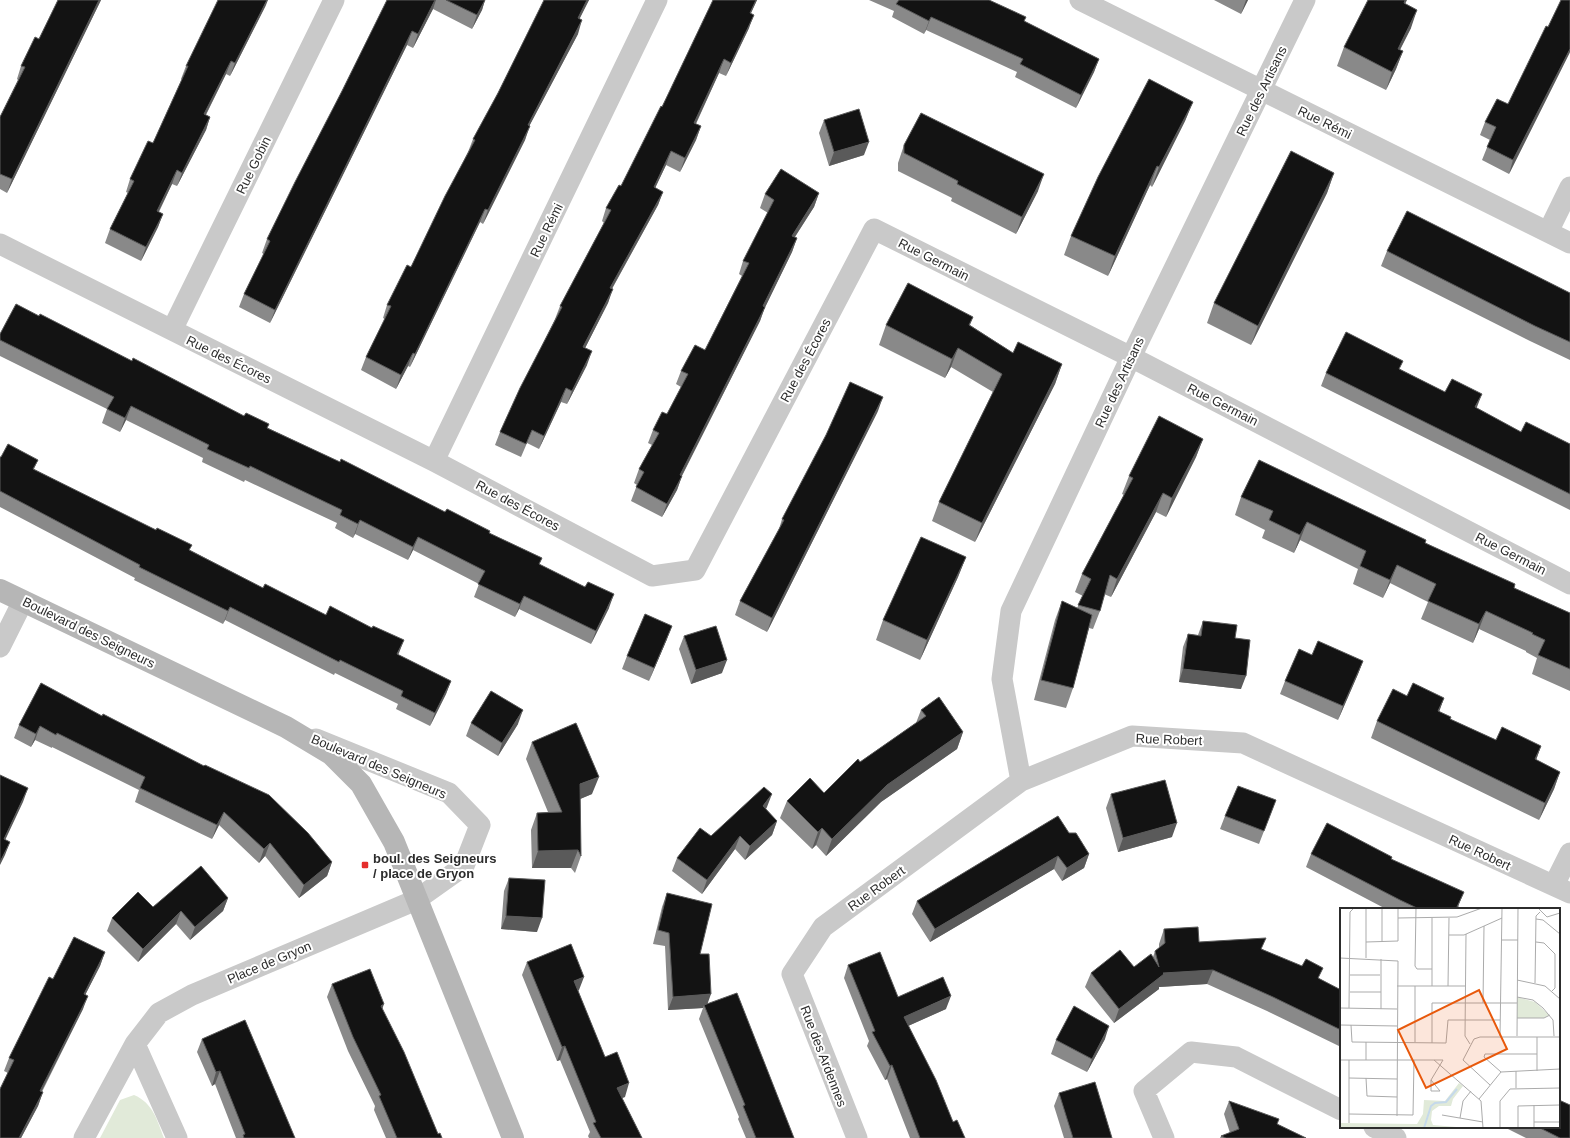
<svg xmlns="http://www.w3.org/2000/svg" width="1570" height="1138" font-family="Helvetica,sans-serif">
<rect width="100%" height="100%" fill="#fff"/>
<path fill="#e1ead9" d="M134,1095C153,1103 157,1120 164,1138H100L120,1100Z"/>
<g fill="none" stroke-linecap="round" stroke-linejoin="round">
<path stroke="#c9c9c9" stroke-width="21" d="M1080,0L1570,243
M1548,232L1570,187
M0,244L434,461L652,576L695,570L874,229L1131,357L1570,584
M172,330L334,0
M434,461L657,0
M0,647L23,601
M1021,781L1002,679L1011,611L1131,357L1305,0
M1554,885L1570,853
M135,1044L177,1138
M1374,1127L1396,1138
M84,1138L135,1044L159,1013L192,995L416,900L464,866L480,825L449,793L316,739
M857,1138L792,974L823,927L1021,781L1132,736L1243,743L1570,893
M1164,1138L1144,1091L1191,1052L1236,1057L1341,1110"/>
<path stroke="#b6b6b6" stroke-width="22" d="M0,590L286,727L331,754L361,784L394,842L513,1138"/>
</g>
<path fill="#898989" d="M58,0H101L7,193L0,189V117L18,80L17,79L21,66L39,39Z
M387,0H485L482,10L472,29L433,9L413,48L407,45L270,323L239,307L244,294L264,254L262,253L267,239L342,91Z
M544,0H589L579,19L578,34L529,126L525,140L483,224L480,222L410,367L408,366L396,389L361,370L366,357L385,319L383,318L387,305L411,267L468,152L473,139L498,93Z
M713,0H757L751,13L749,28L726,76L719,73L696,124L701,126L696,140L680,172L666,165L655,188L663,192L658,205L612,289L608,303L585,348L587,365L567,404L561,402L539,449L527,443L521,457L495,445L500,432L555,319L560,306L604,223L602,221L606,208L621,186L662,107Z
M869,0H989L1024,21L1099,59L1094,72L1076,108L1015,77L1017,72L926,30L924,34L892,17L894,11Z
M1214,0H1248L1241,14Z
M1405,4L1411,28L1400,50L1403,51L1396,69L1386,90L1337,66L1344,47Z
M266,5L230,76L226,74L206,115L210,117L206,130L177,186L172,184L159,212L163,214L158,227L141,261L105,243L110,229L128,193L126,192L130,179L153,143L182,79H181L186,66Z
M1570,52L1509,174L1482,160L1490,140L1480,135L1485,122L1508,104Z
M1193,102L1185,121L1152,187L1150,185L1108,276L1064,255L1071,236Z
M824,120L864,155L829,166L819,133Z
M904,145L1038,191L1016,234L951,201L952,198L898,171V163Z
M1334,173L1327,193L1251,345L1207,323L1214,303Z
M819,193L814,207L795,237L797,238L792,252L765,307L760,321L682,476L677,490L662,517L631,501L637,485L634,483L639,469L652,445L648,443L653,430L667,414L681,387L676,384L681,371L705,350L742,276L739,274L743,261L768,213L760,208L765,194Z
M1387,251L1570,293V360L1530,341L1381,266Z
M39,316L268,428L542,558L539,565L609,608L591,644L519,609L515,617L474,597L479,584L413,550L408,560L355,534L353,538L335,528L337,523L245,480L244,482L202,462L203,458L126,420L120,432L102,423L107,409L0,356V334Z
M973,317L970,325L1013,353L1062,364L1055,384L975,542L932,521L939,502L993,392L951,367L945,378L879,345L886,325Z
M1400,369L1521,432L1570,444V510L1321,386L1326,373Z
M878,411L767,632L735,615L740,601L779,529L782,519Z
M1203,439L1196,457L1166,517L1156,512L1111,597L1104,594L1100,611L1093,629L1089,628L1073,688L1066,708L1034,700L1055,620L1062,601L1077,608L1083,596L1075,592L1082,574L1124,495L1122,494L1129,476Z
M0,457L38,460L34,469L263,588L451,681L446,694L430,726L396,709L398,704L335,673L334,675L225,620L223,624L134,580L135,578L0,507Z
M1241,497L1426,543L1514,588L1570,613V691L1532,674L1537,658L1526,652V651L1479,629L1473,643L1421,619L1428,602L1390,583L1383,598L1353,584L1358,569L1300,540L1294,553L1262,538L1265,530L1235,515Z
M966,557L958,577L920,660L876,640L883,620Z
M1203,621L1235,638L1241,689L1179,682L1183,647L1188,634L1198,635Z
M684,636L722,673L691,684L679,649Z
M667,639L649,681L622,669L627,656Z
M1312,655L1363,661L1358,674L1338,720L1280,694L1285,681Z
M41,683L332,862L327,876L299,898L265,856L259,863L219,825L212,839L135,802L139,790L52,747V748L35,740L31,747L14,738L19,725Z
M1407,696L1444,698L1439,711L1450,719L1496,740L1541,746L1536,760L1560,772L1554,789L1539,820L1371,738L1377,721Z
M921,710L963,732L957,749L881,802L826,856L816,845L812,849L780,818L787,801L824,793L860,762L916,723Z
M471,723L518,724L498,756L466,736Z
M532,742L592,794L580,799L581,856L575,873L571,868H532L531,830L537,813L548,812L526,759Z
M1111,794L1172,837L1118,852L1106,808Z
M1276,800L1259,844L1220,829L1225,816Z
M767,807L766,809L777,821L772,835L745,860L735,849L702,894L672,871L677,858L711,836Z
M1069,833L1089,854L1084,868L1062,881L1054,869L930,942L912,914L917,901Z
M1311,854L1392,857L1391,859L1459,906L1457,909H1386L1306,867Z
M509,878L537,932L501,929L504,891Z
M667,893L700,954L707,1004L794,1138H746L738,1119L739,1117L699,1019L703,1008L668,1010L665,946L653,944L662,907Z
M228,898L223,911L190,940L176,924L138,962L107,931L112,918L153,907Z
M1164,929L1199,942L1262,949L1341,990V1047L1267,1011L1207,984L1159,987V989L1114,1023L1085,987L1091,973L1134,967L1153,957L1155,951L1159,948V944Z
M105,952L100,966L85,995L83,1009L42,1092H43L38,1106L21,1138H0L8,1073L4,1071L9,1058L53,979Z
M527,962L579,990L578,991L605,1057L625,1097L622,1098L642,1138H589L588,1136L590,1132L560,1060L557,1061L522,975Z
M848,965L898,997L946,1009L908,1026L953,1122L965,1138H910L887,1079L885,1080L867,1046L869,1041L844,978Z
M332,984L382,1010L438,1134L442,1138H386L374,1110L375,1106L348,1051L327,997Z
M202,1039L295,1138H236L215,1084L212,1086L197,1052Z
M1105,1039L1087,1072L1051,1054L1056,1040Z
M1059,1093L1112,1138H1064L1054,1106Z
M1229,1101L1277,1124L1306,1138H1220L1221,1136L1230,1133L1224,1114Z
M1504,1127H1559L1570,1138H1526Z"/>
<path fill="#5a5a5a" d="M99,0H101L7,193L12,179Z
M267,0H268L266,5L230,76L235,63Z
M435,0H436L433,9L413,48L418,34Z
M485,0L482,10L472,29L477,15Z
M587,0H589L573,32L578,18Z
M756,0H757L745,26L750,13Z
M1246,0H1248L1241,14Z
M1405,0H1407L1397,21Z
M1417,10L1411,28L1391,67L1398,49Z
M754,15L749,28L726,76L731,63Z
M931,17L926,30L924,34L929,21Z
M582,20L578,34L523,138L528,125Z
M412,31L407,45L270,323L275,310Z
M1570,49V52L1509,174L1513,160Z
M1403,51L1396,69L1386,90L1392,72Z
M724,59L719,73L690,136L694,123Z
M1099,59L1094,72L1076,108L1081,95Z
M231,61L226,74L199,128L204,114Z
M1193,102L1185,121L1152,187L1159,167Z
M210,117L206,130L177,186L182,173Z
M530,126L525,140L483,224L488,210Z
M701,126L696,140L680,172L685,158Z
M869,142L864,155L829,166L834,152Z
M671,151L666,165L649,201L654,187Z
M1157,166L1150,185L1108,276L1115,256Z
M177,170L172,184L152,225L157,211Z
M1334,173L1327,193L1251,345L1258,326Z
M1044,174L1038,191L1016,234L1022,217Z
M663,192L658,205L605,301L610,288Z
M819,193L814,207L787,249L792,236Z
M485,209L480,222L410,367L415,354Z
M163,214L158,227L141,261L146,247Z
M797,238L792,252L759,320L763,306Z
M613,289L608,303L579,360L583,347Z
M765,307L760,321L675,489L680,475Z
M958,348L951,367L945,378L952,359Z
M592,351L587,365L567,404L572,391Z
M413,353L408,366L396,389L401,375Z
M1062,364L1055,384L975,542L982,523Z
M566,388L561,402L539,449L544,436Z
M1482,394L1477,407L1470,421L1475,407Z
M883,397L878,411L767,632L772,618Z
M131,406L126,420L120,432L125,418Z
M1203,439L1196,457L1166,517L1172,498Z
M682,476L677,490L662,517L667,504Z
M1163,493L1156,512L1111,597L1117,579Z
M360,520L355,534L353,538L358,524Z
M1307,522L1300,540L1294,553L1300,535Z
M418,537L413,550L408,560L413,547Z
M966,557L958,577L920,660L927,640Z
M1397,565L1390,583L1383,598L1390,580Z
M614,594L609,608L591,644L596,631Z
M524,596L519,609L515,617L520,604Z
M230,607L225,620L223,624L228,611Z
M1486,611L1479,629L1473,643L1479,624Z
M672,626L667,639L649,681L654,668Z
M404,640L399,653L392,667L397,654Z
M727,660L722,673L691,684L696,670Z
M1363,661L1358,674L1338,720L1343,706Z
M1183,669L1246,676L1241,689L1179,682Z
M451,681L446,694L430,726L435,713Z
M1444,698L1438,715V711Z
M523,710L518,724L498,756L502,743Z
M40,726L35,740L31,747L36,734Z
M963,732L957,749L881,802L826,856L832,839L887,785Z
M1541,746L1535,763V759Z
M1560,772L1554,789L1539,820L1545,803Z
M599,777L592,794L573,802L580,784Z
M28,788L23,802L0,851L4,839Z
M772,794L767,807L758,819L763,806Z
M224,812L219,825L212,839L217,825Z
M777,821L772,835L745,860L750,846Z
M1177,823L1172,837L1118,852L1123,838Z
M822,828L816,845L812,849L818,832Z
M740,836L735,849L702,894L707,880Z
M10,842L5,855L0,865V862Z
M270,843L265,856L259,863L264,849Z
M578,850L571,868H532L538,851Z
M1089,854L1084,868L1062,881L1067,868Z
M1058,856L1054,869L930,942L935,929Z
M332,862L327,876L299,898L304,885Z
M1464,892L1457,909H1456Z
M228,898L223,911L190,940L195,927Z
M181,911L176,924L138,962L143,949Z
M506,916L542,918L537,932L501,929Z
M105,952L100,966L79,1007L84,994Z
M1213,970L1207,984L1159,987V989L1114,1023L1119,1009L1163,973Z
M584,977L579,990L569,994L574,981Z
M711,994L706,1008L704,1005L703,1008L668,1010L673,997Z
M88,996L83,1009L35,1104L40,1091Z
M951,996L946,1009L899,1030L904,1017Z
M384,1004L379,1018L381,1006Z
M1109,1026L1105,1039L1087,1072L1092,1059Z
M565,1046L560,1060L557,1061L562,1047Z
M892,1065L887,1079L885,1080L890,1066Z
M220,1071L215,1084L212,1086L216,1072Z
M629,1083L625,1097L612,1101L617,1088Z
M43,1092L38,1106L21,1138H19Z"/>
<path fill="#131313" stroke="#5a5a5a" d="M58,0H99L12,179L0,174V117L25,67L21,66L35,37L39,39Z
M218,0H267L235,63L231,61L204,114L210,117L182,173L177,170L157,211L163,214L146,247L110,229L134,181L130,179L148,141L153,143L188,66H186Z
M387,0H435L418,34L412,31L275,310L244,294L270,241L267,239L295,182L342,91Z
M446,0H485L477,15Z
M544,0H587L578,18L582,20L528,125L530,126L488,210L485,209L415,354L413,353L401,375L366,357L391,306L387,305L407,265L411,267L445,196L475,140L473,139L498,93Z
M713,0H756L750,13L754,15L731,63L724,59L694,123L701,126L685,158L671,151L654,187L663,192L610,288L613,289L583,347L592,351L572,391L566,388L544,436L532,430L526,444L500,432L520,388L562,307L560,306L611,210L606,208L619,185L621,186L661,106L662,107Z
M899,0H989L1026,17L1024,21L1099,59L1081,95L1020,64L1023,59L931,17L929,21L896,4Z
M1368,0H1405L1404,3L1417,10L1398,49L1403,51L1392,72L1344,47Z
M1561,0H1570V49L1513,160L1487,147L1496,127L1485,122L1497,99L1508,104L1546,26L1548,27Z
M1149,79L1193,102L1159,167L1157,166L1115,256L1071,236L1098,177Z
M859,109L869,142L834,152L824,120Z
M921,113L1044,174L1022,217L957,184L958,181L904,153V145Z
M1291,151L1334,173L1258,326L1214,303Z
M781,169L819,193L792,236L797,238L763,306L765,307L680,475L682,476L667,504L636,487L644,472L639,469L659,433L653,430L662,412L667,414L688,374L681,371L695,345L705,350L749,263L743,261L774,200L765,194Z
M1407,211L1570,293V342L1535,326L1387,251Z
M908,283L973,317L969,325L1013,353L1018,342L1062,364L982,523L939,502L1002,374L958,348L952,359L886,325Z
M16,304L39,316L40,314L132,361L133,358L244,416L246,413L269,424L267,428L340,462L341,459L445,512L447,509L490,531L489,533L542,558L539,564L585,587L588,582L614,594L596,631L524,596L520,604L478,584L485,571L418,537L413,547L360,520L358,524L340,515L342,510L250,466L249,468L207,449L209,445L131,406L125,418L107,409L114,397L0,340V334Z
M1346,332L1403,361L1399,369L1445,392L1452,379L1482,394L1475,407L1521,432L1526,422L1570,444V494L1326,373Z
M850,382L883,397L772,618L740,601L784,520L782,519L826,435Z
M1159,416L1203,439L1172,498L1163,493L1117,579L1110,575L1100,611L1078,605L1091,579L1082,574L1133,478L1129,476Z
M8,444L38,460L33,469L156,530L157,528L192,545L189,550L263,588L265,584L326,615L330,606L372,628L373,626L404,640L397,654L451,681L435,713L401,696L403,691L340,660L339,662L230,607L228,611L139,567L140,565L0,491V457H1Z
M1259,460L1426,540L1425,543L1515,584L1514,588L1570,613V669L1538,655L1545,640L1532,634L1533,633L1486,611L1479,624L1428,601L1436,584L1397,565L1390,580L1360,566L1366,551L1307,522L1300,535L1269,520L1273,511L1241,497Z
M921,537L966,557L927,640L883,620Z
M1062,601L1092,615L1073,688L1041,680Z
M645,614L672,626L654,668L627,656Z
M1203,621L1237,625L1235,638L1250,640L1246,676L1183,669L1188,634L1201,636Z
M716,626L727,660L696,670L684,636Z
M1318,641L1363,661L1343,706L1285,681L1299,649L1312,655Z
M41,683L102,716L103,714L204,766L205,765L269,795L308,833L332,862L304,885L270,843L264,849L224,812L217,825L140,788L145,777L57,733L56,735L40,726L36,734L19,725Z
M1413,683L1444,698L1438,711L1451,717L1450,719L1496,740L1502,727L1541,746L1535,759L1560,772L1545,803L1377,721L1393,689L1407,696Z
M491,691L523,710L502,743L471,723Z
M939,697L963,732L887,785L832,839L822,828L818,832L787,801L810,778L824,793L858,759L860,762L926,716L921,710Z
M576,723L599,777L580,784L581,856L578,850L538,851L537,813L562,812L532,742Z
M0,775L28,788L4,839L10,842L0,862Z
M1165,780L1177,823L1123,838L1111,794Z
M1238,786L1276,800L1264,831L1225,816Z
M764,787L772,794L763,806L777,821L750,846L740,836L707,880L677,858L700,828L711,836Z
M1058,816L1069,833H1076L1089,854L1067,868L1058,856L935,929L917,901Z
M1327,823L1392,857L1391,859L1464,892L1456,909H1419L1400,900L1311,854Z
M201,866L228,898L195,927L181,911L143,949L112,918L138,892L153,907Z
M509,878L545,880L542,918L506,916Z
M667,893L712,904L700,954H709L711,994L673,997L669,933L658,930Z
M1198,927L1199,942L1266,938L1261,949L1302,966L1306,959L1323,968L1318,978L1341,990V1030L1273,997L1213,970L1163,973L1164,974L1119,1009L1091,973L1120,950L1134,967L1151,954L1159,967L1155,951L1165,943L1164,929Z
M74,937L105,952L84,994L88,996L40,1091L43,1092L19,1138H0V1089L14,1060L9,1058L49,977L53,979Z
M571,944L584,977L574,981L605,1057L617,1052L629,1083L617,1088L642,1138H601L593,1123L596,1122L565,1046L562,1047L527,962Z
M880,952L898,997L943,977L951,996L904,1017L936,1080L953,1122L957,1120L965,1138H920L892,1065L890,1066L872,1032L875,1031L848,965Z
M370,969L384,1004L381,1006L404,1052L438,1134L440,1133L442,1138H397L379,1096L381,1095L353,1037L332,984Z
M737,993L794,1138H756L743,1106L745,1105L704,1005Z
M1074,1006L1109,1026L1092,1059L1056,1040Z
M245,1020L295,1138H244L243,1135L245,1134L220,1071L216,1072L202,1039Z
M1095,1082L1112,1138H1073L1059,1093Z
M1559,1100L1570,1105V1138H1560L1538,1127H1559Z
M1229,1101L1279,1119L1277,1124L1306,1138H1226L1221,1136L1239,1129Z"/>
<rect fill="#e52e2c" stroke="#fff" stroke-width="1.5" x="361" y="861" width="8" height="8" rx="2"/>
<g text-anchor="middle" stroke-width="4" stroke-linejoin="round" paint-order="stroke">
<g font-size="13" fill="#2c2c2c" stroke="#fff">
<text transform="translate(1261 91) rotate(-64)" y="5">Rue des Artisans</text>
<text transform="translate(1325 122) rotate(26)" y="5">Rue Rémi</text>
<text transform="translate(253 165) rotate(-64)" y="5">Rue Gobin</text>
<text transform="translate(546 230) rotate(-64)" y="5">Rue Rémi</text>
<text transform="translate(934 259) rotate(27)" y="5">Rue Germain</text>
<text transform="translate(229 359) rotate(26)" y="5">Rue des Écores</text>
<text transform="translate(805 360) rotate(-62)" y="5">Rue des Écores</text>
<text transform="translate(1119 382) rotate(-65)" y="5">Rue des Artisans</text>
<text transform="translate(1223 404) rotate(27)" y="5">Rue Germain</text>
<text transform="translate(518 505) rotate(28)" y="5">Rue des Écores</text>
<text transform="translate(1511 553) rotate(27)" y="5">Rue Germain</text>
<text transform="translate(89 632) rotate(26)" y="5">Boulevard des Seigneurs</text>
<text transform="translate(1169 739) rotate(2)" y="5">Rue Robert</text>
<text transform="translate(379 766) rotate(23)" y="5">Boulevard des Seigneurs</text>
<text transform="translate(1480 852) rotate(25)" y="5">Rue Robert</text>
<text transform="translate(876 888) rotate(-36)" y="5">Rue Robert</text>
<text transform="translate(269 962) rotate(-23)" y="5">Place de Gryon</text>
<text transform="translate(824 1056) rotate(69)" y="5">Rue des Ardennes</text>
</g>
<g font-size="13" font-weight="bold" fill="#2c2c2c" stroke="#fff" text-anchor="start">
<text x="373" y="863">boul. des Seigneurs<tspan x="373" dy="15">/ place de Gryon</tspan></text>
</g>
</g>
<g transform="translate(1340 908)">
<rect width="220" height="220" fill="#fff"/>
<path d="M177,89L195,94L209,107L204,110H177ZM119,175L123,178L113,191L111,198H99L92,203L91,212L93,217L128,220H1L0,218V208L1,215L77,216L83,206L84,192L105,193Z" fill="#e1ead9"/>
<path fill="none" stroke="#c5d9eb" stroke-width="2" d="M84,220L91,198L95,195L106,194L117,181"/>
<path fill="none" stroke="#ababab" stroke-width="1" d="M26,0V50M42,0V34M76,0L75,58L77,61H92M198,0L207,9L220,5M58,10L117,9L142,0M196,11L203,12L220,26M126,26L125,128L130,136M109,27H124L162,10M162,32H178M26,34L58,33V0M196,34L204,35L215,46V80L212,83M0,50L58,53L57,208M41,51V101M10,67H40M177,72L205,78L220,91M195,75L196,8L200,4M57,78H125M92,78V10M108,78L109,10M10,84H41M177,89L193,92L203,100L213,112L214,128M143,95L144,18M0,100L57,101M9,100L10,4L14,0M177,110H204L210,107M0,117L57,118M11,117L12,134L106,135L108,112H160M160,128L162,0M177,128L178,0M75,134V78M92,135V95H177M0,152H103L91,172V183H100L91,172M9,152V215M26,152V134M94,152L141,193L143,220M176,163V180M197,163V129M161,164L144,149L145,146H197M9,170L57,171M26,170L27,188L57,189M150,177L123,152L134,131L140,129H220M139,191L161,164L220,161M194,197V220M9,206L73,207L74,152M102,207L143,214M120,210L123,193L131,183M194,214H220M160,220V193L170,181L220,180M178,220V198L220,197"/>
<path fill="#e8590c" fill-opacity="0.15" stroke="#e8590c" stroke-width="2" d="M139,82L167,141L86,180L58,122Z"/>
<rect width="220" height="220" fill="none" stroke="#2c2c2c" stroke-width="2"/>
</g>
</svg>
